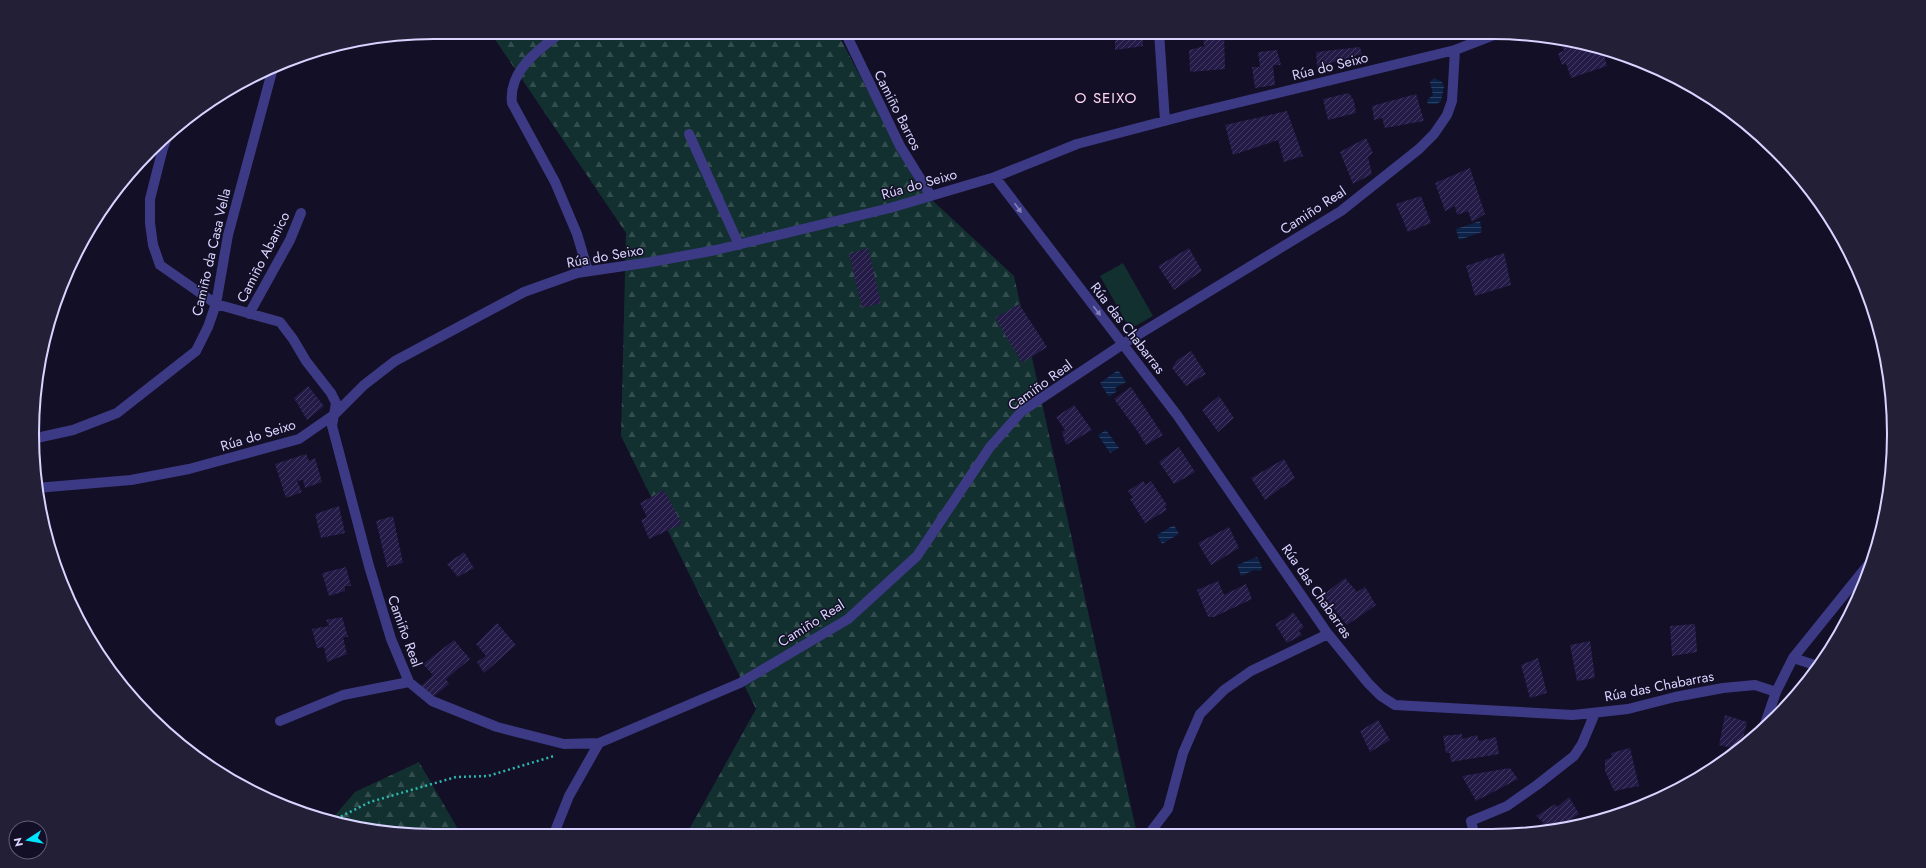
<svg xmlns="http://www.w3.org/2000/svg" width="1926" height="868" font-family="Jost,sans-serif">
<defs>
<pattern id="forest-firs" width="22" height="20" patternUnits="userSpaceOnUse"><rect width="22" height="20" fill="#12302f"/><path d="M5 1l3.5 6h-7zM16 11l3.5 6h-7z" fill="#344d4e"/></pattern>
<pattern id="water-rules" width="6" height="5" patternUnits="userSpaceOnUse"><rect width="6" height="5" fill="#0c2248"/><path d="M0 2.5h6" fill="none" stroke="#2f4163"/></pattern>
<pattern id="building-hatch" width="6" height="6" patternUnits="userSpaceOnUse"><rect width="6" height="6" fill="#241b47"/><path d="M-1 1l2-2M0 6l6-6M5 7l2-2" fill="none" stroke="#433b63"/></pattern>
</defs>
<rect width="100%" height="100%" fill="#130f26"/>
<path fill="#12302f" d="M1123,263L1153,316L1130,329L1100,276Z"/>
<path fill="url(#forest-firs)" d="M490,32H837L919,188L1014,276L1137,834L686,835L756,709L621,436L626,233Z
M419,762L462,836C418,836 372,833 330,821L355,792Z"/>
<path fill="url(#water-rules)" d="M1434,78L1442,82L1444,87L1441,101L1437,104H1428L1427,100L1433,95L1430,82Z
M1480,221L1482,232L1459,240L1456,229Z
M1118,370L1126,382L1115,388L1117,391L1109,397L1100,383Z
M1106,430L1119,448L1110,453L1098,435Z
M1174,525L1179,534L1162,544L1157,535Z
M1257,557L1262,567L1261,571L1254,570L1241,576L1237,565Z"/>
<path fill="url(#building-hatch)" d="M1115,32H1143V46L1115,50Z
M1203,32H1224L1225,69L1190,72L1189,50L1204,46Z
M1560,39L1570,40L1607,51L1603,52L1607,66L1571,78L1566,63L1562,65L1558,53L1564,51Z
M1360,47L1362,54L1317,67L1316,52Z
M1277,50L1281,65H1273L1275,85L1255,88L1252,67H1260L1258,52Z
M1349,93L1354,101L1356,113L1328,120L1323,99Z
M1416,94L1424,121L1385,128L1382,118L1374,120L1372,106Z
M1287,111L1303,156L1284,162L1278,140L1233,155L1225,125Z
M1366,138L1373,153L1368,157L1372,174L1353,184L1340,152Z
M1470,168L1485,214L1472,222L1468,211L1457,215L1455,206L1445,211L1435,183Z
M1421,196L1431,223L1408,232L1396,204Z
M868,248L881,303L862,308L849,254Z
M1189,248L1202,271L1174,290L1158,266Z
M1504,253L1511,285L1475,296L1466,266Z
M1019,304L1047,347L1022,363L995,318Z
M1191,351L1206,374L1186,386L1172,368L1177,360Z
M308,386L324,406L307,420L294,398Z
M1131,387L1163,435L1146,445L1136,429L1114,399Z
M1219,396L1234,418L1218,432L1202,410Z
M1074,405L1092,430L1066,445L1062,432L1065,430L1056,417Z
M1179,447L1195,472L1174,484L1159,462Z
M306,454L309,461L315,458L322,482L305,488L303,480L297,481L302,492L286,498L275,464Z
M1284,459L1295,478L1265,500L1251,478Z
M1143,481L1146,485L1151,481L1167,505L1165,507L1167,510L1145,523L1130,499L1133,498L1128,491Z
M664,490L682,524L649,539L641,520L647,517L640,503Z
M339,506L345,533L321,538L315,514Z
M393,516L403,563L387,567L376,521Z
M1229,527L1239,548L1211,565L1198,543Z
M464,552L474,568L458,577L447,564Z
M346,567L351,586H345V591L329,596L322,573Z
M1345,578L1357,592L1365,587L1376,605L1347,625L1323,595Z
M1218,581L1224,595L1246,584L1252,599L1214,617H1208L1197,590Z
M1293,612L1304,627L1299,631L1302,635L1287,643L1275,624L1286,618Z
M342,617L348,637H343L347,654L327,662L324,647L317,648L312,629L329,626L326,620Z
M497,623L516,645L484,673L477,662L486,656L476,644Z
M1695,624L1697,652L1672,656L1670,626Z
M454,640L470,659L446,679L449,684L433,697L421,686L433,675L423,664Z
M1590,641L1595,678L1577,681L1570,645Z
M1538,658L1547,693L1530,698L1521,665Z
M1725,715L1747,722L1740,750L1719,745Z
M1378,720L1390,740L1370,752L1360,731Z
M1462,734V739L1477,735L1479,741L1496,737L1499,754L1451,762L1450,753H1446L1443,736Z
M1630,748L1639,786L1614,791L1605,771V760L1612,757L1611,753Z
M1510,768L1518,779L1476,801L1462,776Z
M1569,797L1579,814L1560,828L1545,833L1540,825L1544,823L1536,816L1555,804L1557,807Z"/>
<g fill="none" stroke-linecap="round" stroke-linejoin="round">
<path stroke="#2fb8b0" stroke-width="2.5" stroke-dasharray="2 3" stroke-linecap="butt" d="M332,821L370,802L456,777L488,776L554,756"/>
<path stroke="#3d3a85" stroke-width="10" d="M562,32C539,49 508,71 512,103L555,182L577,234L588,271
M845,32L900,146L931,196
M1159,32L1165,121
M169,131L163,148L150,199V223L153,245L160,265L216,304L280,322L293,339L306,361L331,393L336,403L332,426L335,437L369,566L391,639L409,682L432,701L497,727L564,744L599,743L569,796L553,836
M689,134L739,245
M995,177L1177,415L1328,634L1368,683L1381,696L1395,705L1573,715L1628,709L1675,697L1723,688L1755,685L1776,692
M249,314L290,240L301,213
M32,439L73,430L117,413L196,351L208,327L216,304L228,235L273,68
M36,488L131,480L189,469L299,439L335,414L364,385L395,361L524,292L577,273L651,262L716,250L890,208L995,177L1077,144L1191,114L1455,50L1499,33
M1793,658L1818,666
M280,721L343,695L409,682
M1765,724L1776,692L1793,658L1872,560
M599,743L740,683L848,619L917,556L990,447L1022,411L1123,344L1341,211L1419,149L1434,134L1447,115L1452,101L1455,50
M1474,833L1471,821L1507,806L1537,785L1574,756L1582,744L1595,713
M1149,834L1168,809L1183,753L1200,714L1224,690L1251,671L1328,634"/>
</g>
<defs><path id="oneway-solid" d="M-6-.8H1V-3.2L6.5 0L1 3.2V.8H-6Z"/></defs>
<g fill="#837fbc">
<use href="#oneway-solid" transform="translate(1018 208) rotate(55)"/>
<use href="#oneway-solid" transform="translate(1097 311) rotate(52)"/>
</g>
<g text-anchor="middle" stroke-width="3" stroke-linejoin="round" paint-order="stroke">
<g font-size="14" fill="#d9d4ff" stroke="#130f26">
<text transform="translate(1330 66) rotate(-14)" y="5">Rúa do Seixo</text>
<text transform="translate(898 110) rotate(63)" y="5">Camiño Barros</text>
<text transform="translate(919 184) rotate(-16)" y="5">Rúa do Seixo</text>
<text transform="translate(1313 210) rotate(-33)" y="5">Camiño Real</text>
<text transform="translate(211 252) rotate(-77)" y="5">Camiño da Casa Vella</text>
<text transform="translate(605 256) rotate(-10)" y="5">Rúa do Seixo</text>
<text transform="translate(263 257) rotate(-63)" y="5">Camiño Abanico</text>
<text transform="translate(1128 328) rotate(52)" y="5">Rúa das Chabarras</text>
<text transform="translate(1040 385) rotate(-36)" y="5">Camiño Real</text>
<text transform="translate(258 435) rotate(-17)" y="5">Rúa do Seixo</text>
<text transform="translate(1317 591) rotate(55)" y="5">Rúa das Chabarras</text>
<text transform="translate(811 623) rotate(-32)" y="5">Camiño Real</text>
<text transform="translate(405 631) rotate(70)" y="5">Camiño Real</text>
<text transform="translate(1659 686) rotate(-11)" y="5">Rúa das Chabarras</text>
</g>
<g font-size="15" letter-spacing="1" fill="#ffd6f0" stroke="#130f26">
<text x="1106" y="103">O SEIXO</text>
</g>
</g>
<path d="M0 0H1926V868H0ZM434 39H1492A395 395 0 0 1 1887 434V434A395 395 0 0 1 1492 829H434A395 395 0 0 1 39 434V434A395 395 0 0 1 434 39Z" fill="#231f37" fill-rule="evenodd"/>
<path fill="none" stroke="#d9d4ff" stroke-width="2" d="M434 39H1492A395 395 0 0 1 1887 434V434A395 395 0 0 1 1492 829H434A395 395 0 0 1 39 434V434A395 395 0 0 1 434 39Z"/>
<g transform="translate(28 840) rotate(258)"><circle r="19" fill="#130f26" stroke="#625e7d"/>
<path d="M0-3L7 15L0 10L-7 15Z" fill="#00e5ff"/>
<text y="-6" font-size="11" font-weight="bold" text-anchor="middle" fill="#d9d4ff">N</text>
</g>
</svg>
